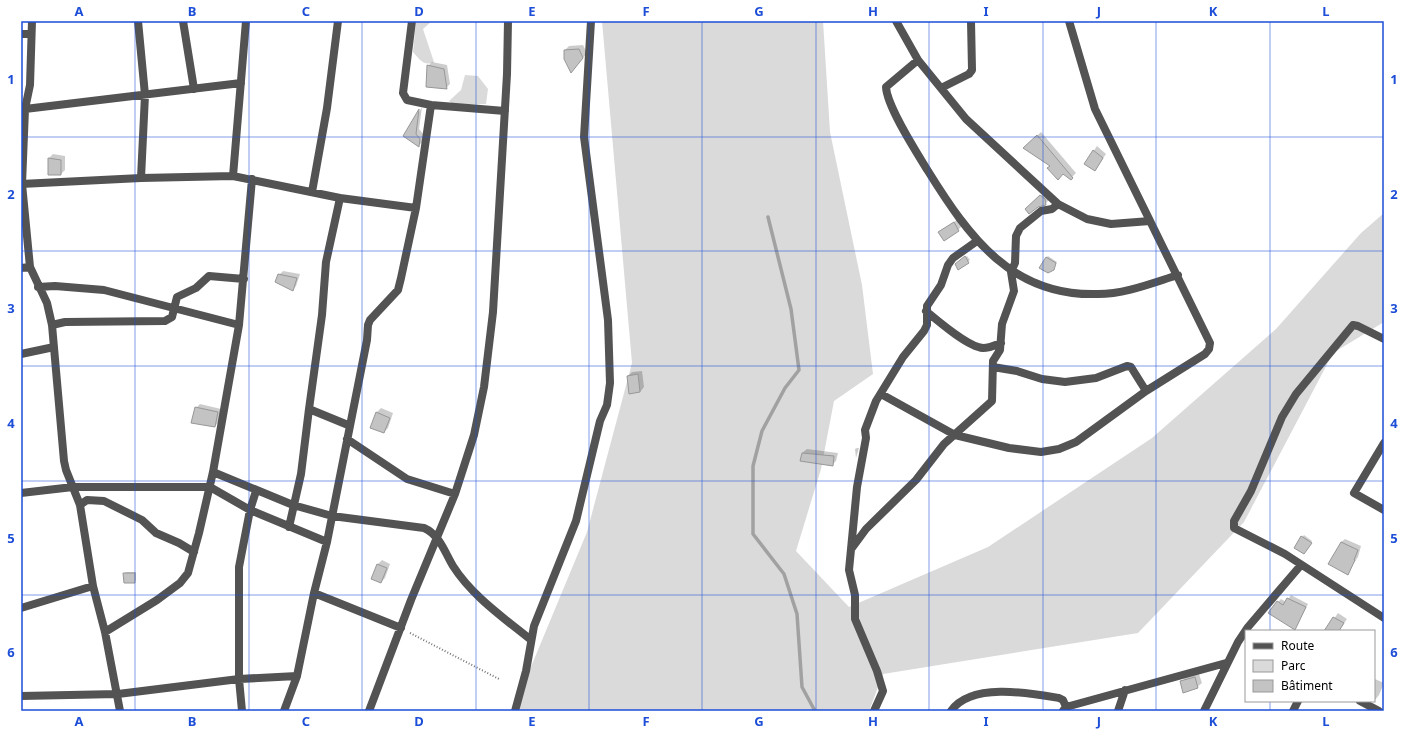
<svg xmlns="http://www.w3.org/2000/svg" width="1405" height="732" font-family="'Noto Sans',sans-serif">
<rect width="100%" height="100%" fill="#fff"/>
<path fill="#dadada" d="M416,21H432L423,29L434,62C424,67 419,59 413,52Z
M602,21H823L830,132L862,285L873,374L834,401L821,469L796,551L849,607L988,547L1152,438L1276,329L1361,233L1384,213V322L1333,353L1244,522L1138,633L883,674L869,711H515L518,698L587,532L632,363Z
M465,75L478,76L488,89L486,104L454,105L449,101L461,90Z"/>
<path fill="#0003" d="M583,45L587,53L575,67L565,50L569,46Z
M432,62L447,65L450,84L446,88L428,66Z
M422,107L419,129L424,135L423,142L419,145L404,136Z
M1041,132L1076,173L1071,178L1024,148Z
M1097,146L1106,154L1095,170L1085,164Z
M53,154L65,156V170L61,174H49V158Z
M1045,192L1049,200L1045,204L1026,209Z
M958,219L962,226L958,230L939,233Z
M967,256L970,260L959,268L956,265Z
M1048,256L1057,262L1053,269L1046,258Z
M283,271L300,274L296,286L293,290L279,275Z
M642,371L644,387L640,392L628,376L632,372Z
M200,404L221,409L219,422L215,426L196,408Z
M381,408L393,413L388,428L384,432L376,413Z
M857,448H859L856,458L855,449Z
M807,449L838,453L836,461L832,465L802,453Z
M1304,535L1312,541L1306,551L1302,537Z
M1345,539L1361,546L1358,557L1347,573L1341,542Z
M382,560L390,564L385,578L381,582L377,565Z
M126,572H136V580L134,582L124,574Z
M1291,595L1308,604L1295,629L1278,602L1281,599L1286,602Z
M1338,613L1347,619L1339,631H1330L1327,629Z
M1199,674L1202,683L1197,687L1181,682L1185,678Z
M1375,679L1384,683L1379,695L1375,700Z"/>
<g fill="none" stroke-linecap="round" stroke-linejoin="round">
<path stroke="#a1a1a1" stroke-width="3.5" d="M768,217L791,309L799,370L785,388L762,431L753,466V534L784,574L797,614L802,687L815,711"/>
</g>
<path fill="#c3c3c3" stroke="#979797" d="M579,49L583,58L571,73L564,59V50Z
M427,65L444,69L447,89L426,87Z
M419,109L416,134L420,139L419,147L403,136Z
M1037,135L1073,178L1071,180L1063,174L1058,180L1047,168L1050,166L1023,148Z
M1093,150L1103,158L1095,171L1084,164Z
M48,158L61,160V175H48Z
M1040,195L1045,199L1046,205L1038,207L1029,214L1025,209Z
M954,222L959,231L944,241L938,232Z
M965,256L969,263L958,270L955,264Z
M1046,257L1056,263L1054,270L1048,273L1039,268Z
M278,274L297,278L293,291L275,282Z
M638,374L640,392L629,394L627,376Z
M195,407L218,412L215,427L191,423Z
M376,412L390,418L384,433L370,428Z
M802,453L834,456L833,466L800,461Z
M1301,536L1312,543L1304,554L1294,548Z
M1341,542L1358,550L1354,560H1355L1348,575L1328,564Z
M377,564L387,568L381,583L371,579Z
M123,573H135V583H124Z
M1287,598L1306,607L1295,630L1268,613L1277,601L1283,605Z
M1333,617L1344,623L1339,631H1324Z
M1195,677L1198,688L1183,693L1180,681Z"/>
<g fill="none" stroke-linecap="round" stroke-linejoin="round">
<path stroke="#757575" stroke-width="2" stroke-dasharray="1 2" stroke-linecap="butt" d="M410,633L499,679"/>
<path stroke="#535353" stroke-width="8" d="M32,21L30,85L25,109L22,184L30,267L47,303L52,325L64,461L66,470L80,505L93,586L105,632L120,711
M138,21L145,95L141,178
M183,21L194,89
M412,21L403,93L407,100L431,105L505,111
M896,21L918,60L966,119L1058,204L1087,219L1111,224L1150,221
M21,34H31
M918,60L886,87C887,107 917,153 928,171C969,237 1012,297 1098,294C1125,294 1152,283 1178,275
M941,88L969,74L972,70L971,21
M25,109L241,83
M233,176L246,21
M21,184L141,178L233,176L340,198L416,208
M312,192L327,108L338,21
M340,198L326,262L322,315L309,409L348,425
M21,268L30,267
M38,287L55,286L104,290L239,325
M926,311C938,321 968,347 983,348C989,348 996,345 1001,343
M52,325L65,322L165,321L172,317L177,297L196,288L209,276L244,279
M1384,339L1358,326L1353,325L1296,394L1282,417L1251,491L1234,521V528L1285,554L1384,618
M21,354L54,347
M993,367L1017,371L1042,379L1065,382L1096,378L1127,366L1131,367L1146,391
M881,394L955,435L1009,448L1041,452L1059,449L1076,442L1146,391L1205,354L1209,349L1210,343L1095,109L1069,21
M347,439L407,479L455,494
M1384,443L1354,493L1384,510
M213,472L293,505L332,516L424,528C440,535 445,553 453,566C472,596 504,618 531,640
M21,493L73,487H210L250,510L327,542
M80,505L87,500L104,501L142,520L156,533L179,543L194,552
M289,527L301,474L309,409
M852,548L866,529L916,480L944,444L992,401L993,361L1000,350L1002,324L1014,291L1011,272L1015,263L1016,236L1020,228L1041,211L1052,209L1058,204
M314,593L401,628
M21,608L93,586
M105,632L157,600L180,583L188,573L199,533L213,472L239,325L252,179
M21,696L118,694L239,679L297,676
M1360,701L1379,711
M242,711L239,679V567L250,510L256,491
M284,711L297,676L314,593L327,542L367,340L368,325L370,320L398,290L401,278L416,208L431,105
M369,711L411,600L455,494L474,435L484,387L493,312L507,74L508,21
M515,711L526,671L534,626L576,521L600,421L607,405L610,383L608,320L584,137L591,21
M874,711L883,691L877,671L855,619V595L849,570L857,487L866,438L865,430L876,401L903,357L924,331L927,325V306L941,285L948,265L953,258L977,241
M951,711C971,682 1030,693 1059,698L1063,700L1066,707
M1063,711L1066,707L1226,663
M1118,711L1125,690
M1204,711L1238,642L1248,627L1301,565
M1293,711L1298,701"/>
</g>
<path fill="none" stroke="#1d4ed8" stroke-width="1" stroke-opacity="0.55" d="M135,21V711M249,21V711M362,21V711M476,21V711M589,21V711M702,21V711M816,21V711M929,21V711M1043,21V711M1156,21V711M1270,21V631M21,137H1384M21,251H1384M21,366H1384M21,481H1384M21,595H1384M1270,701V711"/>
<rect width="1405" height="732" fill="none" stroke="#ffffff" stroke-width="44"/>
<rect x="1245" y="630" width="130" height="72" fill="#ffffff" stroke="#999999"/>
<rect x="1253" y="643" width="20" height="6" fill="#535353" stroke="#999999"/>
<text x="1281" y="650" font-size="12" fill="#000000">Route</text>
<rect x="1253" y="660" width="20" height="12" fill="#dadada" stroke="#999999"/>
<text x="1281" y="670" font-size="12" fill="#000000">Parc</text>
<rect x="1253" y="680" width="20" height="12" fill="#c3c3c3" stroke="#999999"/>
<text x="1281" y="690" font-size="12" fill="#000000">Bâtiment</text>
<rect x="22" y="22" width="1361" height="688" fill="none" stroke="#1d4ed8" stroke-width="1.5"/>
<g font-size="13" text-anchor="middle" font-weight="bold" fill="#1d4ed8">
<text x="79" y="16">A</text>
<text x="192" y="16">B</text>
<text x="306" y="16">C</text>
<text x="419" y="16">D</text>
<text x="532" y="16">E</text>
<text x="646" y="16">F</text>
<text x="759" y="16">G</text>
<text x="873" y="16">H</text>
<text x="986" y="16">I</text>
<text x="1099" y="16">J</text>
<text x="1213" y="16">K</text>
<text x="1326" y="16">L</text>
<text x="11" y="84">1</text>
<text x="1394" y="84">1</text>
<text x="11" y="199">2</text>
<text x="1394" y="199">2</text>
<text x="11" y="313">3</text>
<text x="1394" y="313">3</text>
<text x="11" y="428">4</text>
<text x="1394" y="428">4</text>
<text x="11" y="543">5</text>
<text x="1394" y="543">5</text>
<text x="11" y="657">6</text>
<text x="1394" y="657">6</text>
<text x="79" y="726">A</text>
<text x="192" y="726">B</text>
<text x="306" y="726">C</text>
<text x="419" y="726">D</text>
<text x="532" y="726">E</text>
<text x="646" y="726">F</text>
<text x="759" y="726">G</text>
<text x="873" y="726">H</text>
<text x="986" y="726">I</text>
<text x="1099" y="726">J</text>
<text x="1213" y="726">K</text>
<text x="1326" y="726">L</text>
</g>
</svg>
